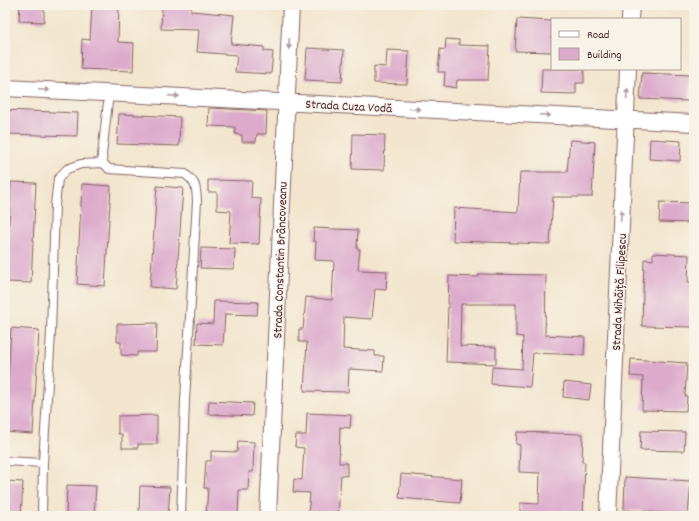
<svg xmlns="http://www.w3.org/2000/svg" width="699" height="521" font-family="Dekko,sans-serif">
<rect width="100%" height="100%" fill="#f7f3e8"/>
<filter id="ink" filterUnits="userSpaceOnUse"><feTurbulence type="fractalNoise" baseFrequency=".025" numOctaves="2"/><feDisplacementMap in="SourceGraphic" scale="8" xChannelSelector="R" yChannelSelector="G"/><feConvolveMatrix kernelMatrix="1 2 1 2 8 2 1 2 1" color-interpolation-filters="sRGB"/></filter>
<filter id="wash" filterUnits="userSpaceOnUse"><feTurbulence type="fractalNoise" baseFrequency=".012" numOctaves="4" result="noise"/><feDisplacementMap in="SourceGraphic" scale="16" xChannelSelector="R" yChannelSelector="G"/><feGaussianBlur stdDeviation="0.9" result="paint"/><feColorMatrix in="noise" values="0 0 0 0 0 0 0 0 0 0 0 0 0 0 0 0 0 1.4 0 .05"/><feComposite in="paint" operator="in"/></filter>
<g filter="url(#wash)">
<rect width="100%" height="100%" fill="#f3e5cd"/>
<g id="blocks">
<path fill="#dcabcc" d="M20,5H44V22L19,21Z
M92,5H119L118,42L134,43L133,71L81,69L82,39L90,40Z
M162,5H191V11L234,15L231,44L264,47V51L273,52L271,74L235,72L237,55L197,52L199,30L161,29Z
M517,19L552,21V52L515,51Z
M446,39L459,40V45L490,46L488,80H457L456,88L444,86L445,72H438L440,49L445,50Z
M307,48L344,50L342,82L305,80Z
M387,50L409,51L407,84L374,83V66L386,67Z
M542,69H584V83H576V94L541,93Z
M642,73L690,75L689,101L640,99Z
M209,108L267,111L266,134H257L256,142H242V135L235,134V127L208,126Z
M5,110L78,113L77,136L5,134Z
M119,114L180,117L179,146L117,144Z
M353,134L385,135L384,170L352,169Z
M650,139L681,141L680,161L649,159Z
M570,140L595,142L592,197H553L550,244L453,241L454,208L518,212L520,172H567Z
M208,180L252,181L251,198L261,199L259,244L229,243L231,211L217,210V192H208Z
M11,182L36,183L31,283L6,282Z
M82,184L111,186L105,286L77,284Z
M157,186L183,188L176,289L150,287Z
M660,202L694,203V223L659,222Z
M314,228L358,230L357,249H360L358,270L387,271L386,290L375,289L372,319L344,317L343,349L375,351V356H384L383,371L349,369L348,392L304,391L307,342H299V329H303L306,297L332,300L334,261L315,260L316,241H313Z
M201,248L235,249L234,269L200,268Z
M653,253L689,255L688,282H694V327L642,326L644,259L653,260Z
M479,274L546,275L545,335L585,337L584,355L533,353L530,387L491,384L492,367L522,369L523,337L516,336V304H461L460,346L496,347V364L446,362L449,276L478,277Z
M214,301L258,302L257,315L225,314L223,345L196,344L197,323L213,324Z
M157,323L156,352H137V356L121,355V342H117V324Z
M11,328L39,330L33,434L5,432Z
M631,359L687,363L685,396H687L686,411L642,410L643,377L630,376Z
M564,382L591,385L589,400L563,397Z
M209,401L253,403L252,416L208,414Z
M307,413L351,415L350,428L340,427L339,463H347V476L341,475L338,516H308L310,493L293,492L294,479L302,480L304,448L295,447L296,435H306Z
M157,415V444H138V448H122V434H118V416Z
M641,431L685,432L684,451L640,450Z
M517,432L583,434L582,462H585L583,516H520V503L539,504L540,473L519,472L520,445L516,444Z
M238,441L254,442L253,472H249L248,490H239L238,516H206L208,488H204L206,461H211V451L237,452Z
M401,474L462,479L460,503L399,498Z
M625,477L691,481L688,515L624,510Z
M5,481L23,482L21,516H5Z
M67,485L96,486L94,516H66Z
M140,486L170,487L168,516H139Z"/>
</g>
</g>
<g filter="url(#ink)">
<use href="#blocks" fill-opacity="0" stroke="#856464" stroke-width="1"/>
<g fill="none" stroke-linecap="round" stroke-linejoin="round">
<g stroke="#856464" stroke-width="10">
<path id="service" d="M109,93L102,155L103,163L109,169L185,174C197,183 196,188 197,201L185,400L181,516
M5,461L43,463L42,516
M43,463L51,333L55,205L58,179L67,169L81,164L103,163"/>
</g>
<g stroke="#856464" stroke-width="18">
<path id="minor" d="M630,19L631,5
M5,88L694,123
M268,516L291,5
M608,516L628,69"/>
</g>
<use href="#service" stroke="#fff" stroke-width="8"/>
<use href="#minor" stroke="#fff" stroke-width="16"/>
</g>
<defs><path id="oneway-solid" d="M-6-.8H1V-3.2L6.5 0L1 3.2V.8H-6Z"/></defs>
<g fill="#ae9aa0">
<use href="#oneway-solid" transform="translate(289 44) rotate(93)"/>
<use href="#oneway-solid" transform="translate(44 90) rotate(3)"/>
<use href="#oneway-solid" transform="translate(627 94) rotate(-87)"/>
<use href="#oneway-solid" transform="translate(174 96) rotate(3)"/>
<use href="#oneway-solid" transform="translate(415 109) rotate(3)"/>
<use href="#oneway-solid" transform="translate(545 115) rotate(3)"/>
<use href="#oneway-solid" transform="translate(621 215) rotate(-87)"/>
</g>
</g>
<g text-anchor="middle" stroke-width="3" stroke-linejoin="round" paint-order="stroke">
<g font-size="13" fill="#4a1f2b" stroke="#f7f3e8">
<text transform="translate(349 105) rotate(3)" y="5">Strada Cuza Vodă</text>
<text transform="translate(279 260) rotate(-88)" y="5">Strada Constantin Brâncoveanu</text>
<text transform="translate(618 292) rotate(-87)" y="5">Strada Mihăiță Filipescu</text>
</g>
</g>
<rect width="699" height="521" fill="none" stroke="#f7f3e8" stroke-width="20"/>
<rect x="551" y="18" width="130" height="52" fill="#f7f3e8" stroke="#b29e9c"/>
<rect x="559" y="31" width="20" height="6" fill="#ffffff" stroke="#b29e9c"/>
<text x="587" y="38" font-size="12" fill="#4a1f2b">Road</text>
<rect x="559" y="48" width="20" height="12" fill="#dcabcc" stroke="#b29e9c"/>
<text x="587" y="58" font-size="12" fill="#4a1f2b">Building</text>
</svg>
